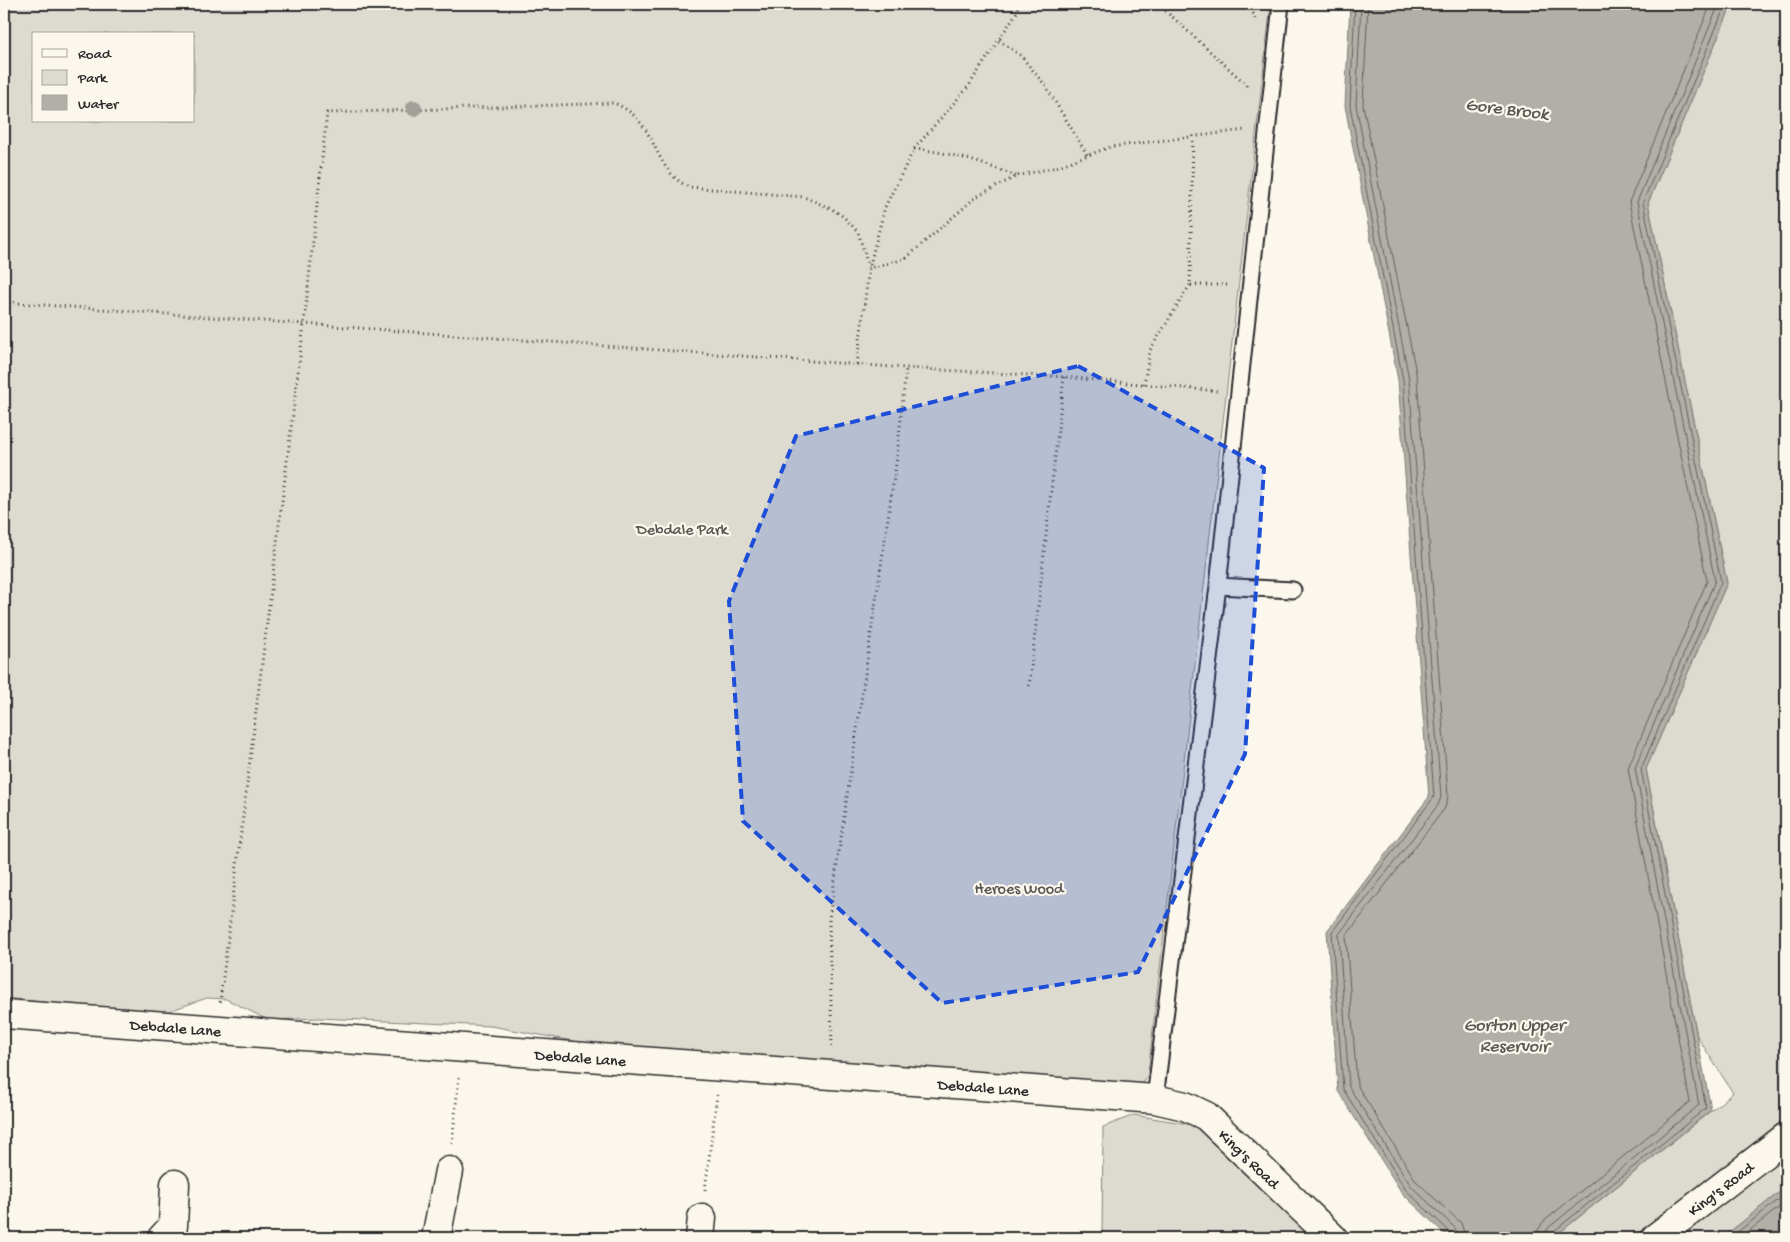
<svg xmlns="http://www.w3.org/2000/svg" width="1790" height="1242" font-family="'Gochi Hand',sans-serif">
<rect width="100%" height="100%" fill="#fbf7ec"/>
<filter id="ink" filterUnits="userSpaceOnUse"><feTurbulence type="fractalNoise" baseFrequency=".02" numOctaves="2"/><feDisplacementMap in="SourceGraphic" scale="10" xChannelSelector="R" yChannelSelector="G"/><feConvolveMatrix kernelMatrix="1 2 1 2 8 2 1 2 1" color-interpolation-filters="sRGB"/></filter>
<g filter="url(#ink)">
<path fill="#dddad0" stroke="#84827e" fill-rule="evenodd" d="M4,4H1271L1148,1073L1145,1081L1138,1087L627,1051L491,1026L320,1018L268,1020L226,999L207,998L160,1014L4,998ZM34,34H194V121H34Z
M1732,4H1786V1117L1764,1135L1786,1167V1187L1722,1238H1553L1733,1093L1697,1036L1646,769L1727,583L1648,203Z
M1134,1115L1195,1125L1316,1238H1102L1103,1127Z"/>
<path fill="#b1afa7" stroke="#7b7a75" d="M1350,4H1732L1648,203L1727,583L1646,769L1711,1110L1553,1238H1449L1402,1193L1338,1091L1327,931L1429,797L1398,380L1345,106Z
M1786,1187V1238H1722Z"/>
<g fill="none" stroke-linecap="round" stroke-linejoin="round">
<path stroke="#61605d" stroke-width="1" d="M1355,4L1350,106L1403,380L1434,797L1332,932L1343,1089L1406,1190L1451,1233L1452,1238
M1361,4L1356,105L1409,379L1441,797L1438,805L1339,934L1349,1087L1411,1186L1455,1228L1459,1238
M1368,4L1363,105L1417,378L1448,796L1445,808L1346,936L1357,1085L1416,1181L1461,1223L1466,1238
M1537,1238L1538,1230L1543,1222L1690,1102L1628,768L1707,581L1629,202L1711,4
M1544,1238L1548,1228L1699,1105L1635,768L1715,581L1637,202L1719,4
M1550,1238L1553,1232L1706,1108L1641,769L1721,582L1643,202L1726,4
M1730,1238L1786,1194
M1740,1238L1786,1202"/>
<g stroke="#2b2b2b" stroke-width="19">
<path id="service" d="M1218,586L1293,590
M1155,1099L1218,586L1281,4"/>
</g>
<g stroke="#2b2b2b" stroke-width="31">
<g id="minor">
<path id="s1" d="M4,1014L1155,1099L1185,1106L1206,1116L1333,1238"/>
<path d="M162,1238L173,1226L175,1184"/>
<path d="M436,1238L449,1171"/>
<path d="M700,1238L702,1218"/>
<path id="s2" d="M1655,1238L1786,1137"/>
</g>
</g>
<path stroke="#2b2b2b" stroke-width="3" stroke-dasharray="1 4" stroke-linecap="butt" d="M1158,4L1248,86
M1249,4L1256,20
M999,40L1021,56L1045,85L1088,156
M1193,136L1190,285H1228
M914,149C951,152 982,163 1016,176
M4,302L906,368L1064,377L1217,391
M857,364L869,268L885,207L914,149L968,87L1017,12L1018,4
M1144,384L1150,350L1190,285
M1029,686L1064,377
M220,1002L304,324L327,113L614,103C660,122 650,169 689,187L804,197L832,209L844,217L858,232L869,268L905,259L976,197L1017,176L1056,167L1110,147L1245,130
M832,1046L829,919L897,457L906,368
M452,1143L459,1077
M705,1190L717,1095"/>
<use href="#service" stroke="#fbf7ec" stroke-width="15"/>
<use href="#minor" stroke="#fbf7ec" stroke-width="28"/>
</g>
<circle fill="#a19f98" cx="414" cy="108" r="8"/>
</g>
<path fill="#1d4ed8" fill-opacity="0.2" stroke="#1d4ed8" stroke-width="4" stroke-dasharray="10 6" stroke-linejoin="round" d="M1078,366L1264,468L1245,754L1138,972L942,1003L743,821L729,601L796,436Z"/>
<g text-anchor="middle" stroke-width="4.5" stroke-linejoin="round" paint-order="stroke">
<g font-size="16" fill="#585754" stroke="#fbf7ec">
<text x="682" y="534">Debdale Park</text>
<text x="1019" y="893">Heroes Wood</text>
</g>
<g font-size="16" fill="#2b2b2b" stroke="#fbf7ec">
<text dy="6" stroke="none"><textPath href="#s1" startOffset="172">Debdale Lane</textPath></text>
<text dy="6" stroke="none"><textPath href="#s1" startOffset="578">Debdale Lane</textPath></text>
<text dy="6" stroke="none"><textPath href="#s1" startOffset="982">Debdale Lane</textPath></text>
<text dy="6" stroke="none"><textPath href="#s1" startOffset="1269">King's Road</textPath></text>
<text dy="6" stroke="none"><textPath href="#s2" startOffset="82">King's Road</textPath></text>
</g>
<g font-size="18" font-style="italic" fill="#5a5956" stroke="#fbf7ec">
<text transform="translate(1507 108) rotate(7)" y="6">Gore Brook</text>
<text x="1514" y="1030">Gorton Upper<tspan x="1514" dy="21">Reservoir</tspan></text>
</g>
</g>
<rect width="1790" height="1242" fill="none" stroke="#fbf7ec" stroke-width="20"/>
<rect x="10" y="10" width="1770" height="1222" fill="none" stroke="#2b2b2b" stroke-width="2" filter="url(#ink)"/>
<rect x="32" y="32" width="162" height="90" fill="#fbf7ec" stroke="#a8a59f"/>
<rect x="42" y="49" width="25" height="8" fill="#fbf7ec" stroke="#a8a59f"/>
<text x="78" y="58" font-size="15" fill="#2b2b2b">Road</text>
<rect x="42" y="70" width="25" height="15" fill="#dddad0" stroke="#a8a59f"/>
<text x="78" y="82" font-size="15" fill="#2b2b2b">Park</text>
<rect x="42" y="95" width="25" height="15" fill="#b1afa7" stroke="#a8a59f"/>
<text x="78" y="108" font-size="15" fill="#2b2b2b">Water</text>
</svg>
